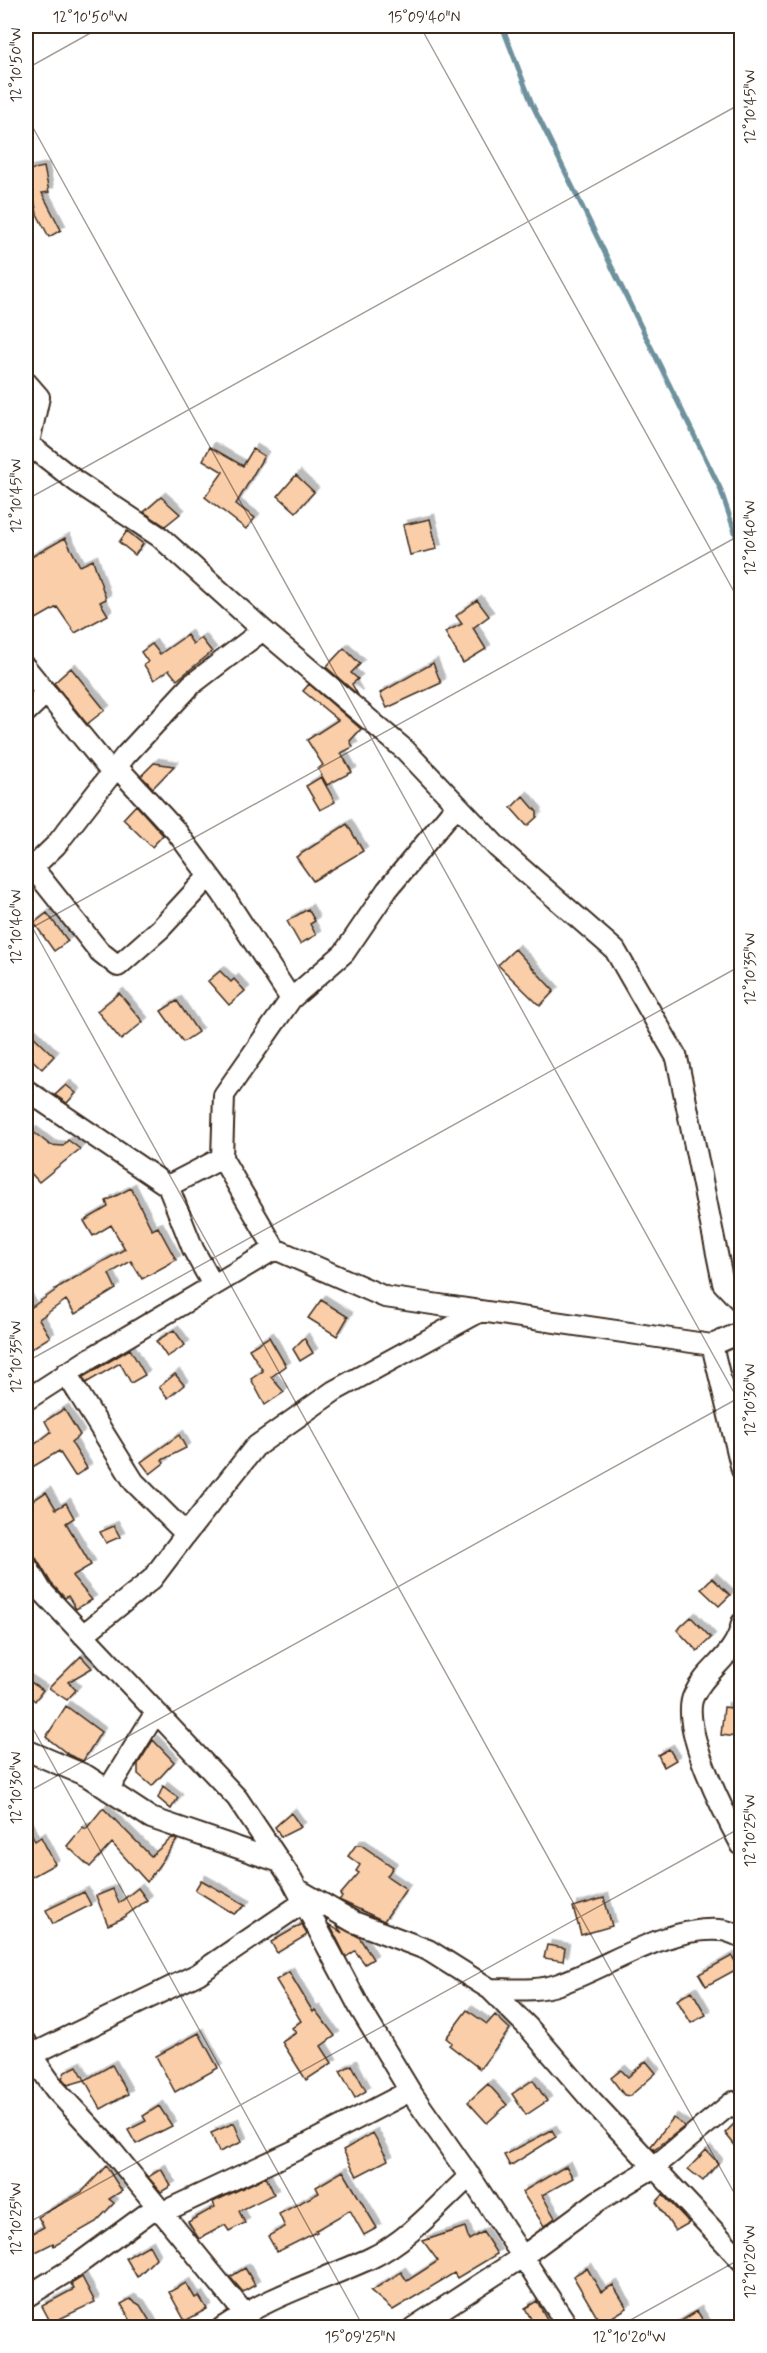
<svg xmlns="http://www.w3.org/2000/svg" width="767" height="2353" font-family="Mynerve,sans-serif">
<defs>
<filter id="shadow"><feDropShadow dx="4.5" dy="-4.5" stdDeviation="0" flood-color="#0004"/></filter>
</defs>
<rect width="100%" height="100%" fill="#fff"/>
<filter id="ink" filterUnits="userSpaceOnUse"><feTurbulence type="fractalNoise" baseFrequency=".0167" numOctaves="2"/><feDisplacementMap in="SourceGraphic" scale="12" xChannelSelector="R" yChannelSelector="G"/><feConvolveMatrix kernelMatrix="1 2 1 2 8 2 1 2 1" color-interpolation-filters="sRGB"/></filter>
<g filter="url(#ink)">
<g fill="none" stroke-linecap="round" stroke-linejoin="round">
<path stroke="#6e929d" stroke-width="5" d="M502,26L532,104L720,488L742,553"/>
</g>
<path fill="#f9cea8" stroke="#3b2a1e" stroke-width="1.5" filter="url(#shadow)" d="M44,167L49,192L42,193L61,230L49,237L37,214L28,170Z
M210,447L243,466L253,449L264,456L236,504L255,518L246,529L205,497L223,472L203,460Z
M296,475L314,492L296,512L278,496Z
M161,497L180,514L165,526L144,512Z
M430,519L437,549L410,555L403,525Z
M127,531L143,544L135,555L119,542Z
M65,538L80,566L93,560L106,599L100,602L108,615L75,633L57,607L31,622L26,611V560Z
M477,600L489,616L473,628L486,649L463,663L445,632L462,624L456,616Z
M187,635L193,644L201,638L212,652L177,680L169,670L154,680L144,665L148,662L141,652L152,644L160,654Z
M344,648L360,664L351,673L358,679L352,684L358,695L326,667Z
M433,663L441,683L387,708L380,693Z
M71,668L105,710L87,724L54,683Z
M309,684L361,729L350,741L353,747L341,753L352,772L327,785L318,769L323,765L307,740L338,720L303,691Z
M154,763L174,766L153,788L141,776Z
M321,777L335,802L320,810L306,786Z
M523,796L537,812V817L527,826L511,808Z
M136,805L163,835L152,847L123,819Z
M347,824L363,851L313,881L296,857Z
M308,909L315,921L310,924L316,935L300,944L287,921Z
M47,913L68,941L54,951L34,923Z
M515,949L554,991L540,1006L498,965Z
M220,971L231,982L234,979L245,991L229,1005L208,981Z
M119,993L143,1022L121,1040L97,1011Z
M177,1001L198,1032L183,1042L161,1011Z
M26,1029L54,1056L42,1069L26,1054Z
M66,1085L76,1093L67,1103L55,1095Z
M32,1131L50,1145L63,1146L68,1140L80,1149L39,1182L26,1168V1138Z
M131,1188L152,1230L158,1227L176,1260L142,1279L131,1261L109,1274L116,1289L75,1314L66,1300L39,1319L50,1337L26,1352V1295L32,1307L56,1290L55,1289L125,1249L111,1225L93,1236L84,1221L108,1207L106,1201Z
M321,1300L348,1317L337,1336L308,1318Z
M174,1330L185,1345L167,1357L156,1341Z
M269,1337L286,1366L271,1377L284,1392L265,1405L251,1379L263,1371L249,1349Z
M304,1338L313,1353L300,1361L293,1349Z
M130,1349L145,1375L131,1383L120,1363L86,1383L83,1377Z
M175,1374L184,1385L168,1398L159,1387Z
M64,1409L80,1435L71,1442L87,1468L75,1476L59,1451L26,1471V1451L51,1432L45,1421Z
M179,1435L186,1448L162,1460L164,1463L150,1474L141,1462Z
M46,1492L56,1509L66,1503L74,1518L66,1523L91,1565L72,1576L92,1600L76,1609L68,1596L65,1598L51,1583L36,1558L26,1551V1505Z
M114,1526L120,1537L106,1543L100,1532Z
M712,1578L730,1595L719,1606L701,1589Z
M691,1617L711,1638L697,1651L677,1630Z
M81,1656L92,1668L68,1682L76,1690L67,1700L49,1688Z
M26,1679L43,1690L35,1701L26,1693Z
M66,1706L101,1732L83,1761L69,1755L46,1737Z
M724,1707L739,1709L737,1737L721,1735Z
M153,1740L174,1762L152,1786L138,1774V1764Z
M669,1749L676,1760L664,1767L658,1755Z
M163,1786L178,1798L171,1809L158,1798Z
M103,1808L151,1856L172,1838L177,1840L147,1882L112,1843L90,1867L67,1846L83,1827L86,1829Z
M291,1813L301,1827L281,1837L275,1827Z
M26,1822L35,1841L41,1837L55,1864L26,1880Z
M356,1845H361L393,1867L387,1876L406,1889L384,1921L339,1900L342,1897L340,1895L359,1873L356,1871L360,1865L348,1856Z
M201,1880L246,1905L234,1914L195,1890Z
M138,1888L147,1900L121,1919L108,1925L96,1896L113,1889L119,1903Z
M84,1892L91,1905L53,1924L46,1910Z
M604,1898L612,1926L581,1935L573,1907Z
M302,1924L307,1935L277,1953L271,1942Z
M330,1925L342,1933L336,1925L359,1937L373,1959L365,1964L355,1951L346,1957Z
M547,1945L565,1948L563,1961L544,1958Z
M732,1956L739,1968L706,1986L699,1974Z
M289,1972L313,2012L315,2010L335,2036L321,2046L332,2063L306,2080L282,2042L296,2033L292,2028L301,2021L276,1980Z
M692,1991L706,2015L691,2023L677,2000Z
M467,2010L487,2024L495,2015L510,2029L480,2069L449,2045L452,2043L446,2038Z
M199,2033L218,2068L175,2092L156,2056Z
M646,2061L656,2073L630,2096L624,2095L611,2078L621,2070L628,2077Z
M112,2065L128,2094L101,2109L85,2080Z
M352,2065L366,2091L355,2098L340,2071Z
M77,2066L85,2080L68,2085L62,2078L65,2072Z
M533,2080L547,2101L526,2115L512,2094Z
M488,2084L507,2105L487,2123L468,2102Z
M159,2106L172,2126L136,2144L128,2130L146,2121L143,2116Z
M673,2118L685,2126L654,2150L651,2146Z
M736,2122L741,2124V2153L725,2133Z
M234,2123L242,2142L219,2152L211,2133Z
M552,2130L556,2137L510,2166L504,2155Z
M373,2133L388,2160L357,2176L343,2150Z
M706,2150L718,2163L703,2181L688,2169Z
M106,2166L122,2191L109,2199L114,2203L96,2222L54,2246L53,2243L26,2257V2237L44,2227L38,2217L82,2192Z
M566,2166L573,2178L542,2195L555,2218L544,2226L522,2192Z
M161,2169L171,2186L161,2192L148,2177Z
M343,2171L377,2228L364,2235L350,2210L316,2230L317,2232L277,2252L268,2236L285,2227L279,2214L319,2193L316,2187Z
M266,2177L274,2194L239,2211L245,2223L229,2231L225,2225L199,2239L188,2222L215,2207L213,2202Z
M663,2195L686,2219L689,2223L675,2231L656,2202Z
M465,2227L469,2240L483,2232L497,2254L457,2278L454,2273L393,2310L371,2291L401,2272L407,2281L438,2261L423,2241Z
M149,2245L156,2258L137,2277L126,2258Z
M245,2268L255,2285L243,2292L230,2277Z
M587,2268L601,2292L613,2285L627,2308L601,2324L573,2276Z
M82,2277L95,2302L51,2323L42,2306L74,2289L71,2284Z
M186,2283L195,2298L199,2296L207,2309L185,2321L169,2292Z
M130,2299L140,2305L154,2328H135L121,2304Z
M537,2301L539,2305L552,2328H536L525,2308Z
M697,2311L708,2328H670Z"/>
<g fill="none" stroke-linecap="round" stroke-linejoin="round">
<g stroke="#3b2a1e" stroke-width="24">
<path id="minor" d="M26,382L39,397L26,456
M26,442L77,482L160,537L263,630L405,750L498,848L615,950L677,1058L723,1283L742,1303
M26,668L112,773
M26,712L44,695
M117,767L176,831L222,893L291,999
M33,868L99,951L118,966L160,929L209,876
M26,874L56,845L125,756L191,685L263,630
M26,1090L168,1186L222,1158L224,1095L291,999L344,953L387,890L457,805
M222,1158L275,1249
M168,1186L193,1249L213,1285
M712,1345L742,1470
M66,1373L134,1482L186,1534L152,1579L83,1635
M26,1400L91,1358L275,1249L385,1297L712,1345L742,1332
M186,1534L255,1447L334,1391L479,1312
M26,1565L41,1590L237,1798L292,1880L361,2010L410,2091L475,2184L569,2328
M742,1623C735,1658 708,1666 694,1695C678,1725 726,1817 742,1846
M26,1750L87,1776L151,1818L280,1862
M108,1790L156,1712
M297,1889L354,1922L428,1950L490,1989L529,2028L592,2101L742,2261
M490,1989C513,1989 537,1992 559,1984C609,1967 665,1926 720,1930C727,1930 735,1934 742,1937
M26,2042L31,2055L55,2089L108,2146L244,2313L251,2328
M31,2055L198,1974L304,1902
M161,2213L296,2150L410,2091
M26,2297L73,2268L156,2207
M222,2328C269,2296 321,2281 371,2258C409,2240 439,2204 470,2176
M413,2328L522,2257L598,2201L654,2167L733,2102L742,2112"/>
</g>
<use href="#minor" stroke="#fff" stroke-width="20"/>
</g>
</g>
<path fill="none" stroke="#3b2a1e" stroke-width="1.5" stroke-opacity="0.45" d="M420,26L742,606M26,69L103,26M26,115L742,1407M26,500L742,103M26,916L742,2207M26,931L742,534M26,1362L742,965M26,1716L364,2328M26,1793L742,1396M26,2224L742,1827M616,2328L742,2258"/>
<rect width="767" height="2353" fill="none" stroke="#fff" stroke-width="66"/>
<rect x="33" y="33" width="701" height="2287" fill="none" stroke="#3b2a1e" stroke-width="2"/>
<g font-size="15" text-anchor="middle" fill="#3b2a1e">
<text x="90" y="22">12°10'50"W</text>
<text x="424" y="22">15°09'40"N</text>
<text transform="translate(16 65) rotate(-90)" y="5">12°10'50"W</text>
<text transform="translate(750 107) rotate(-90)" y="5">12°10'45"W</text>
<text transform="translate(16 496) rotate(-90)" y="5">12°10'45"W</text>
<text transform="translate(750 538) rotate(-90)" y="5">12°10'40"W</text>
<text transform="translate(16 927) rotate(-90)" y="5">12°10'40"W</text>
<text transform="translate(750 969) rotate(-90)" y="5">12°10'35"W</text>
<text transform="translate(16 1357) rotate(-90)" y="5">12°10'35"W</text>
<text transform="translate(750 1400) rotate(-90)" y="5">12°10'30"W</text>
<text transform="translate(16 1788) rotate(-90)" y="5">12°10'30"W</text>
<text transform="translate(750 1831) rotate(-90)" y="5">12°10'25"W</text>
<text transform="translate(16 2219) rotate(-90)" y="5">12°10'25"W</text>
<text transform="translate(750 2262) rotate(-90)" y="5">12°10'20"W</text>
<text x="360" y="2342">15°09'25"N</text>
<text x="629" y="2342">12°10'20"W</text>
</g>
</svg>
